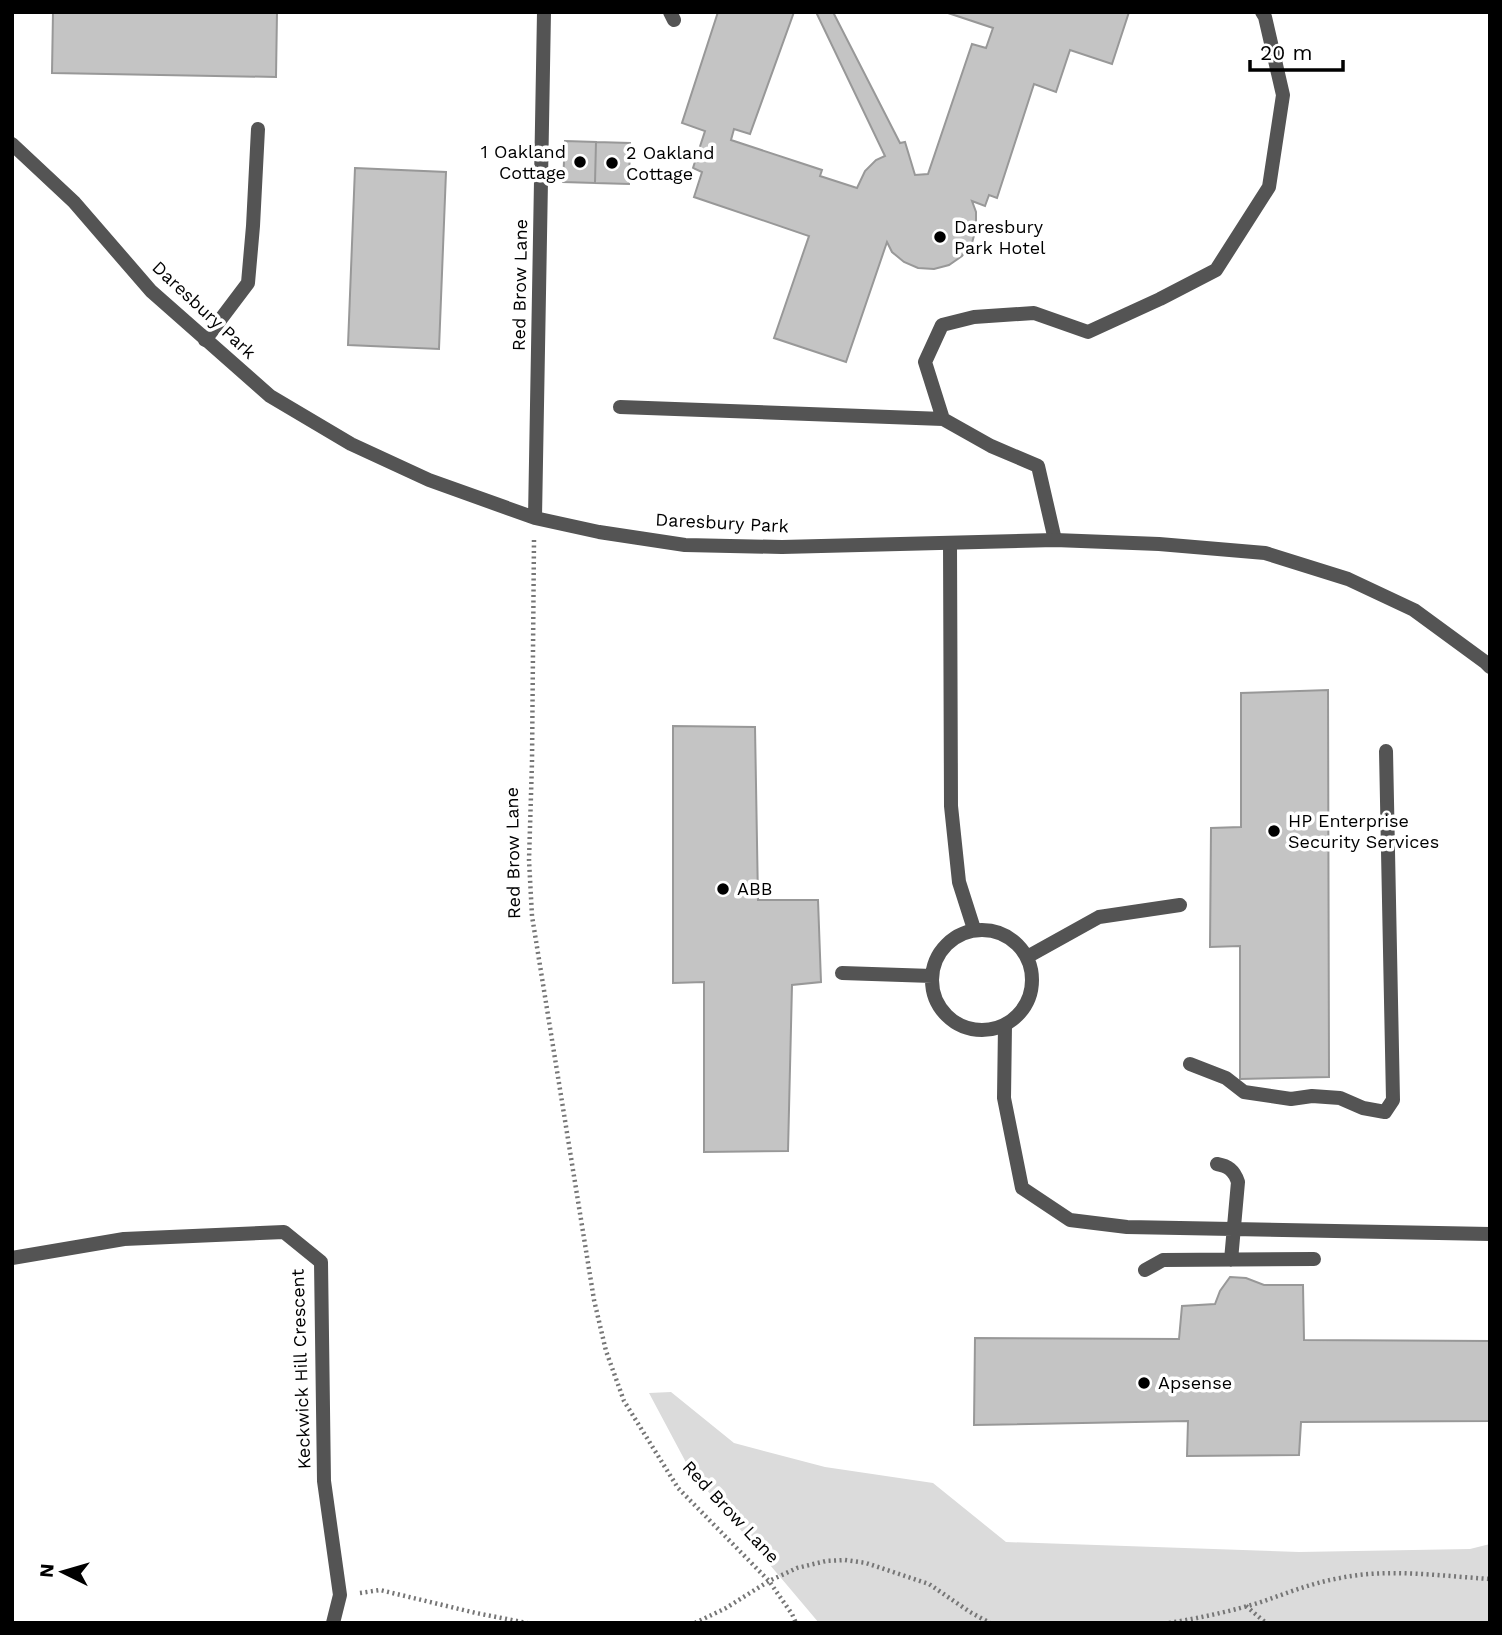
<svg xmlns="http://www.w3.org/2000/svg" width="1502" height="1635" font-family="'Work Sans',sans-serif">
<rect width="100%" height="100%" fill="#fff"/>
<path fill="#dbdbdb" d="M671,1392L734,1443L825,1467L933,1483L1006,1542L1299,1552L1470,1549L1490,1544V1623H819L690,1470L649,1393Z"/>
<path fill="#c4c4c4" stroke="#989898" stroke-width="2" d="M53,12H277L276,77L52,73Z
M718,12H794L750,134L734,129L731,140L822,170L820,176L857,188L865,171L876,160L885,156L816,12H833L900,143L905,142L915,175L928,174L972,44L986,48L993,28L945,12H1129L1112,64L1070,50L1056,92L1034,84L997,198L989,195L985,206L972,201L976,212V228L972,243L962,256L949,265L934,269L918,268L904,262L892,252L887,242L846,362L774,338L809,236L694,197L702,172L693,168L705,131L682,123Z
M565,141L596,142L595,183L563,182Z
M596,142L630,143L629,184L595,183Z
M355,168L446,172L439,349L348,345Z
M1328,690L1329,1077L1240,1079V946L1210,947L1211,828L1241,827V693Z
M673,726L755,727L758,900H818L821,982L792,985L788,1151L704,1152V982L673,983Z
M1230,1277L1246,1278L1264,1285H1303L1304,1340L1490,1341V1421L1301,1422L1299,1455L1187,1456L1188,1421L974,1425L975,1338L1179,1339L1182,1306L1215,1304L1220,1291Z"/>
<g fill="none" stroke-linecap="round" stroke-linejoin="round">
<path stroke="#767676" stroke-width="4.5" stroke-dasharray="2 3.5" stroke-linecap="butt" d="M534,540L532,762L529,860L532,916L594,1300L606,1351L624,1401L678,1488L769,1581L792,1614L796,1623
M360,1593L380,1590L476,1613L527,1623
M1246,1606L1266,1623
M695,1623L726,1608L769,1581L797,1568L826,1561L845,1560L866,1563L929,1584L970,1612L990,1623
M1169,1623C1199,1618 1228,1612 1258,1603C1285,1594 1311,1583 1340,1578C1388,1568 1441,1576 1490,1579"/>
<path stroke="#545454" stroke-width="14" d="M670,12L674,20
M205,340L248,283L253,226L258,129
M620,407L943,419
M1055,540L1038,466L991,446L943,419L925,362L942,325L974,317L1034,313L1088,332L1160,299L1216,270L1269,187L1283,95L1265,17L1262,12
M950,544L951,806L959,882L974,929
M932 980a50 50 0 1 1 100 0a50 50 0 1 1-100 0Z
M1027,957L1099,917L1180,905
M842,973L932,976
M1005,1025L1004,1098L1022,1188L1070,1220L1127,1227L1490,1234
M1190,1064L1226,1078L1244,1092L1291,1099L1312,1096L1340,1098L1363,1108L1385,1112L1393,1100L1386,751
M1217,1164C1228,1166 1234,1170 1238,1182L1231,1260
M1145,1270L1163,1260L1314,1259"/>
<path stroke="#545454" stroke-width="14" d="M12,144L74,202L151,291L270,396L351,444L429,480L535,518L599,532L685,545L782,547L1055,540L1159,544L1265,553L1348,579L1414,610L1485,662L1490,667
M535,518L544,12
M12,1258L124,1239L284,1232L321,1262L324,1481L340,1595L333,1623"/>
</g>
<g fill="#000" stroke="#fff" stroke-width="2.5">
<circle cx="580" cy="162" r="7"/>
<circle cx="612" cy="163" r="7"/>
<circle cx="940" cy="237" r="7"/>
<circle cx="1274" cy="831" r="7"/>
<circle cx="723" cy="889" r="7"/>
<circle cx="1144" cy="1383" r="7"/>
</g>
<g text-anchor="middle" stroke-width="7" stroke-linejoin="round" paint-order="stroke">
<g font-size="18" fill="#000" stroke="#fff" text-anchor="start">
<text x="566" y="158" text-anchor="end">1 Oakland<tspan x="566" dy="21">Cottage</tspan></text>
<text x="626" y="159">2 Oakland<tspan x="626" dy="21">Cottage</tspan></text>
<text x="954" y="233">Daresbury<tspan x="954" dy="21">Park Hotel</tspan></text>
<text x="1288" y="827">HP Enterprise<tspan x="1288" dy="21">Security Services</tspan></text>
<text x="737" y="895">ABB</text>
<text x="1158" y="1389">Apsense</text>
</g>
<g font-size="18" fill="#000" stroke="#fff">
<text transform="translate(520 285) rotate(-89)" y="6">Red Brow Lane</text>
<text transform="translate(204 310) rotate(43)" y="6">Daresbury Park</text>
<text transform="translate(722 523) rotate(3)" y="6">Daresbury Park</text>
<text transform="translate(513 853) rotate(-91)" y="6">Red Brow Lane</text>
<text transform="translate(301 1369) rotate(-92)" y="6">Keckwick Hill Crescent</text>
<text transform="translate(731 1512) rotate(47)" y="6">Red Brow Lane</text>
</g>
</g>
<rect width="1502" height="1635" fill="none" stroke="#000000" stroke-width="28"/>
<g transform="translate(63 1572) rotate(275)" stroke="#ffffff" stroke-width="5" paint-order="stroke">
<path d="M0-5L12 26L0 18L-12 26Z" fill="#000000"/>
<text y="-10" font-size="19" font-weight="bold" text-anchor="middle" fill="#000000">N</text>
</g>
<path d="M1250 60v10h93v-10" fill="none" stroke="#000000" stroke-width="3.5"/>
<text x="1260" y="60" font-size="21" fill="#000000" stroke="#ffffff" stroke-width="5" paint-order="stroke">20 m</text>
</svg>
